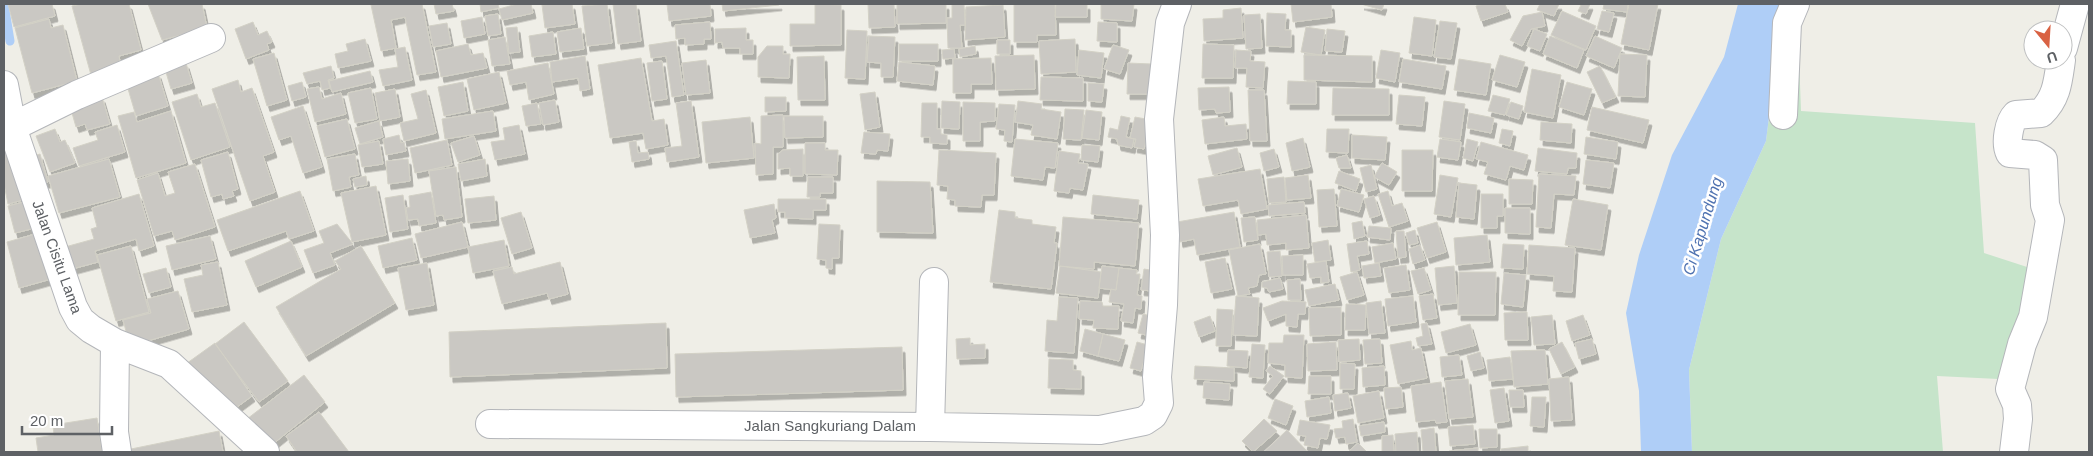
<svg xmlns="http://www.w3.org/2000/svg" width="2093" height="456" font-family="Arial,sans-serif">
<defs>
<filter id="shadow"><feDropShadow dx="3" dy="5.5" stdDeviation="0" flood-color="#0004"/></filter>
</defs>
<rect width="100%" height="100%" fill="#efeee7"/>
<path fill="#c6e4ca" d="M1780,28L1798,30L1801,111L1975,123L1984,253L2036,270L2019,380L1937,376L1943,452H1692L1689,370L1721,239L1766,141Z"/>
<path fill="#afcef7" d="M1738,4H1794L1780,28L1766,141L1721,239L1689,370L1692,452H1641L1639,391L1626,313L1639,255L1672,155L1724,57Z"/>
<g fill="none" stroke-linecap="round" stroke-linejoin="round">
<path stroke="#afcef7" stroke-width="9" d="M4,4L10,41"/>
</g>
<path fill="#cac8c3" stroke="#d3d1c6" filter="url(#shadow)" d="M8,4H52L55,16L14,27Z
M82,4H129L141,50L119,56L121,67L91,75L72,6Z
M148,4H202L207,28L162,40Z
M376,4H422L436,72L417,75L405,17L391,20L396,48L381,51L371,5Z
M434,4H452L454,11L436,14Z
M480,4H498L499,8L481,12Z
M517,4H531L533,13L502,20L499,9Z
M554,4H572L575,24L545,28L542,5Z
M607,4L612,43L587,46L582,6Z
M613,4H636L641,41L618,44Z
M667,4H710L711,16L669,21Z
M722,4H779V5L723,11Z
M815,4L841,5V45L790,46V24H815Z
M868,4H894L895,27L869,28Z
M897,4H946V23L897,24Z
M952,4H964L965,25H960L962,48H948L947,18H952Z
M1014,4H1055L1056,35H1037V42H1014Z
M1056,4H1087V17H1055Z
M1101,4H1134L1132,21L1101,19Z
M1291,4H1331L1332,17L1293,22Z
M1361,4H1384L1382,10Z
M1484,4H1505L1508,12L1481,21L1476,6Z
M1540,4H1559L1554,16L1537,10Z
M1577,4H1590L1586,14L1578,11L1581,5Z
M1604,4H1628L1627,12L1603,9Z
M1629,4H1658L1649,50L1621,44Z
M1003,5L1005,37L965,40L966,7Z
M1241,8L1243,38L1204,41L1203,19L1223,18V10Z
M1562,11L1596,26L1586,50L1551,35Z
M1602,11L1614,13L1609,32L1597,29Z
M1542,12L1545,26L1531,29L1522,46L1510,40L1523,16Z
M1267,13L1286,14L1285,30H1291V47L1266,46Z
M498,14L501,34L488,36L485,16Z
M1260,14L1262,48L1246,49L1244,15Z
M482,17L485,34L464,38L461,21Z
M1414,17L1436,20L1432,56L1409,53Z
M49,19L51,28L63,25L77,81L32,93L15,28Z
M1440,21L1457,23L1451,59L1434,57Z
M253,22L258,35L267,31L272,42L267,44L269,50L246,59L235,29Z
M710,22L711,39H704V44L685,45V38L676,39L675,25Z
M1098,22L1117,23V42L1097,41Z
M447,23L451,44L433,47L429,26Z
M517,27L520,52L509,53L506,28Z
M1306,27L1325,30L1321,55L1301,52Z
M581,28L584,49L560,52L557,32Z
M746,28V40H753V54H740V48H723L722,42L715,43V29Z
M1327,29L1345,31L1342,52L1325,51Z
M1534,29L1547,34L1540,51L1527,46Z
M847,30L867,31L865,79L845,78Z
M553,32L556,54L532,57L529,36Z
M869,36L895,37L893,77H881V63L867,62Z
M1550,36L1584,50L1577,68L1543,54Z
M1595,36L1622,48L1614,68L1586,56Z
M505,37L510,64L492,66L488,40Z
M365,39L371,61L338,68L335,54L348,51L346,44Z
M1075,39L1076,72L1041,74L1039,41Z
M997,40H1010V54H997Z
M676,41L684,95L672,97L666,56L651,58L649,45Z
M468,44L471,55L483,53L487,68L441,77L436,51Z
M899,44H938V61H899Z
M1203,44L1234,45L1233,78H1202Z
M1113,45L1129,50L1120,74L1104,69Z
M767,46H783V54H790L789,78L758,77V57Z
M975,46L976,54L960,57L959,49Z
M405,47L412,80L383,86L379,70L398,67L395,49Z
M954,49L955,58L943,59L942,50Z
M1079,50L1104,53L1101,78L1077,75Z
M1236,50L1251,51L1250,61L1265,62L1263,88L1246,87L1247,68H1235Z
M1381,50L1400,53L1395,82L1376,78Z
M274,53L287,100L267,106L253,59Z
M1620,54L1647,55L1645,97L1618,96Z
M1034,55L1035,89L996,90L995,56Z
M1304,55L1372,56V82L1304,80Z
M1500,55L1525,62L1517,87L1492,80Z
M585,56L590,89L580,91L578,78L552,82L550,62Z
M824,56L825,100H798L797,57Z
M641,58L652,121L664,119L668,145L646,149L643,133L610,138L598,65Z
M991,58L992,84H971V93H953V59Z
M1403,59L1446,66L1442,89L1399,82Z
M1459,59L1491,64L1486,95L1454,90Z
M706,60L710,93L686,95L682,63Z
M662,61L667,99L652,101L647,63Z
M899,62L935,66L933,85L897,81Z
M186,63L192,83L171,89L165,69Z
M548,63L554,94L529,100L526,82L510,85L507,71Z
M1128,63L1152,64L1151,94H1127Z
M331,66L334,78L328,80L330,88L322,90L320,81L307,84L303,73Z
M1600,66L1616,97L1602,103L1587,72Z
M1532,69L1561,75L1553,118L1524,112Z
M370,71L373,82L332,92L329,81Z
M499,72L506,103L474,110L467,79Z
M158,73L168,106L136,116L126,82Z
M1041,77L1083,78V101L1040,100Z
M238,80L241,92L252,88L274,152L263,156L275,192L250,201L212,89Z
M1288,81L1316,82V104H1287Z
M302,82L306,97L292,101L288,86Z
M463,82L468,111L444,116L438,87Z
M1567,82L1592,89L1584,115L1559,107Z
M1088,83L1104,84L1102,102L1088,101Z
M319,87L322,99L341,93L346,114L315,122L307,89Z
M1229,87L1230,112L1216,113L1215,109L1199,110L1198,88Z
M371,88L377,119L355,123L348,93Z
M1333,88L1389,89V115H1332Z
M395,89L400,117L380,121L375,93Z
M426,90L436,133L404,141L400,123L418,119L411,94Z
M1248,90H1264L1267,141H1250Z
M875,92L880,127L865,130L860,94Z
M197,94L201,107L215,103L230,147L191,160L172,102Z
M1399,95L1425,97L1422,126L1396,124Z
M1493,95L1510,99L1505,115L1488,111Z
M102,97L110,124L87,130L85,124L76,127L70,106Z
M765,97H786V111L765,112Z
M555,100L559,122L543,125L539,103Z
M691,101L699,157L667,162L665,148L682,146L676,103Z
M942,101L960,102L959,129L941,128Z
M1018,101L1042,104L1041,109L1061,112L1057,139L1031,135L1033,125L1015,122Z
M1444,101L1465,104L1460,140L1439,137Z
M963,102L995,103V121L980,122V141H963Z
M1511,102L1523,106L1519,119L1506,115Z
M537,103L541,124L526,126L522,106Z
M922,103H937V129H941V134L947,135V144L930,143V137H921Z
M999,104L1015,105L1012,142L1004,141L1005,130L996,129Z
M303,106L322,167L303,173L291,136L279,140L271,117Z
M1592,107L1649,120L1643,143L1587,130Z
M1065,109L1084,110L1081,140L1063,139Z
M1086,110L1102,112L1099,140L1082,138Z
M171,111L186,163L136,178L118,116L134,112L137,122Z
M493,111L496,131L445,139L442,119Z
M1469,113L1494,118L1491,133L1467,128Z
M783,115V147H773V174L756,175L755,143L761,144V116Z
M784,116H823V137L785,138Z
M1121,116L1130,118L1126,137L1134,139L1132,148L1118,145L1117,139L1108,137L1110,128L1118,130Z
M750,117L754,158L706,163L702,122Z
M1135,117L1151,120L1144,149L1134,147L1136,139L1130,138Z
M1224,117L1225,126L1246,124L1247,139L1205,144L1202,120Z
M347,119L355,149L325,157L317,126Z
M379,121L383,137L360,144L355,128Z
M1541,122L1572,124L1571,143L1540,140Z
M117,125L125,152L79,166L73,148L98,140L95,132Z
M519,125L525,154L495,160L491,142L505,140L503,128Z
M55,129L60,142L65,140L75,163L50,172L36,136Z
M1327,129H1349L1348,153L1326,152Z
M1502,129L1513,131L1510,146L1499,143Z
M864,132L890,134L888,151L877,150L876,154L861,153Z
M399,135L401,143L404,142L406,151L386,155L383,139Z
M1352,135L1387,137L1385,160L1352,158Z
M474,136L480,155L458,162L451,143Z
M1586,137L1618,142L1616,159L1584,154Z
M1303,138L1310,167L1292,171L1286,143Z
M1015,139L1058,143L1055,168L1045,167L1043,180L1011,176Z
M1440,139L1461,142L1458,160L1437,157Z
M1467,139L1478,142L1473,161L1463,158Z
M447,140L452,165L415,173L410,148Z
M379,141L383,164L362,167L358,145Z
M636,141L638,153L648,152L649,159L632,162L629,142Z
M1481,142L1528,155L1524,170L1510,166L1506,180L1484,174L1488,162L1476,159Z
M805,143H825V150H838L837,175L805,174Z
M4,144L23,200L8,204L4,184Z
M1082,145L1100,146L1098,162L1081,160Z
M1237,148L1242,167L1213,175L1208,156Z
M1538,148L1577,153L1576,168H1568L1567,174L1535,171Z
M803,149V176H790V168L778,169V154L783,150Z
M1274,149L1279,167L1264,171L1260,153Z
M939,150L996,153L994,195H982L981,207L955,206V200L947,199L948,186L937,185Z
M1402,150H1433L1432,191H1402Z
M1059,151L1080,154L1078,163L1088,164L1083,190L1070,188L1069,193L1054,191Z
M228,152L238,189L232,191L234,196L223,199L222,194L211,197L201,160Z
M40,154L48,182L37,185L30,157Z
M355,154L359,175L349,177L351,187L333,191L327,159Z
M1347,155L1351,168H1339L1336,158Z
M109,159L120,197L59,213L48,176Z
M408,159L410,181L388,184L386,161Z
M485,159L487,176L461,181L458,164Z
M1586,160L1614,163L1610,188L1583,184Z
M1382,163L1397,172L1389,185L1374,177Z
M195,164L215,227L175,240L172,231L154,236L137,180L158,173L165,196L175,193L168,172Z
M1371,165L1377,189L1366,192L1360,168Z
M456,167L462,217L444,220L443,215L436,216L429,171Z
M1260,169L1267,209L1241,214L1238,200L1203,206L1198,179Z
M1339,171L1360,179L1356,191L1335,183Z
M1539,174L1576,176L1574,195L1554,194L1551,228L1536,227Z
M1308,175L1311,198L1287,200L1285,178Z
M1440,175L1458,178L1451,217L1434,214Z
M366,176L367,185L355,187L353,179Z
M808,177H833V193H820V197H807Z
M1284,177L1286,202L1269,203L1267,179Z
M1509,179L1533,180L1532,204H1509Z
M877,181L930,182L933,233L877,232Z
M1459,183L1477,185L1474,219L1456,217Z
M376,186L386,235L352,242L341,193Z
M1334,189L1337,226L1319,227L1317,190Z
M1341,189L1364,195L1359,212L1337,206Z
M300,191L314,231L289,239L286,231L228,251L217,220Z
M1388,191L1392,206L1402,203L1408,221L1389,227L1378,194Z
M431,192L436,223L419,226L418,219L408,220L406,208L410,207L409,196Z
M139,194L154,246L139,251L136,239L95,251L98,262L72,269L65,247L94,239L91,229L97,227L92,208Z
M1481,194H1503V216H1497V228H1481Z
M403,195L408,229L390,232L385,198Z
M1093,195L1139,200L1137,219L1091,214Z
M494,196L496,220L468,223L465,199Z
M1374,196L1380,215L1370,218L1364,199Z
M778,199H826V210H813V219L785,218V212H778Z
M1573,199L1608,205L1601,250L1565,245Z
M24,202L31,229L15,233L8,206Z
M1304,202L1305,213L1269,216L1268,205Z
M774,204L776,218L772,220L775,233L750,238L744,210Z
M1505,208H1530V234L1505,233Z
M999,210L1015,212V218L1032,220V224L1056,227L1054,243H1057L1051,289L990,282Z
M521,212L532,248L512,254L501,218Z
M1234,212L1240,247L1197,255L1194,239L1180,242L1177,222Z
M1306,215L1309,248L1286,250V243L1267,245L1266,234L1258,235L1257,220Z
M1063,217L1139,223L1135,266L1094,262V269L1059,266Z
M1255,217L1258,240L1244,242L1241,218Z
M1362,221L1365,236L1354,239L1352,223Z
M462,222L468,247L421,258L415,234Z
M1437,222L1446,252L1427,258L1417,228Z
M337,224L353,244L330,253L335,265L313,273L304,250L324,243L319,231Z
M819,224L840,225L839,258H832V269L826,268V260L817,259Z
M1369,226L1391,228L1390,240L1367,237Z
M1415,230L1418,243L1409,245L1406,233Z
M1396,231H1404L1406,257L1398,258Z
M39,233L51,279L19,288L7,242Z
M1487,235L1490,262L1456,265L1454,238Z
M210,236L216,259L172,270L166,246Z
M412,238L417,260L383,268L378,246Z
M504,240L509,266L473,273L468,247Z
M1328,240L1331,260L1315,262L1312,243Z
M291,241L302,267L256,287L245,261Z
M1367,241L1369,254L1357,256L1360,270L1351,272L1347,244Z
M1393,243L1396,259L1375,263L1372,247Z
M1260,244L1266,274L1259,275L1257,286L1248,288L1250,294L1238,296L1229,250Z
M1503,244L1524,245L1523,269L1501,268Z
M1420,245L1425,260L1413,264L1409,249Z
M1529,245L1575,248L1572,292L1553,291L1554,276L1527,274Z
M131,246L149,312L116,321L97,255Z
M361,246L395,303L306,356L276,307L341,269L335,261Z
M1280,251L1282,276L1269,277L1267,252Z
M1303,255V275H1283L1282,256Z
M1225,258L1232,289L1211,293L1205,262Z
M1326,261L1329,282L1321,283V277L1310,278L1307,264Z
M218,262L227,305L192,312L184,279L203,275L201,265Z
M560,262L568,294L549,299L547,293L502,304L493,271L512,267L514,274Z
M427,263L434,305L406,310L398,268Z
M1379,263L1381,276L1364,278L1362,266Z
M1406,265L1410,290L1389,293L1384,268Z
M1060,266L1101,272L1098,298L1056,293Z
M1102,266L1119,268L1116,290L1099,288Z
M1454,266L1457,303L1438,305L1435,268Z
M166,268L171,287L149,293L143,274Z
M1119,268L1137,270L1136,274H1140L1137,295L1142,296L1141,309L1135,308L1133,323L1121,321L1124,304L1109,302L1111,289L1116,290Z
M1424,268L1431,290L1418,294L1411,271Z
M1144,269L1156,271L1153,291L1141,290Z
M1357,272L1364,295L1347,300L1340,277Z
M1459,272H1496L1495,315H1458Z
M1504,273L1526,275L1523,307L1501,304Z
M1280,278L1283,289L1269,292L1267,288L1262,287V282Z
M1300,279L1301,300H1288L1287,280Z
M1335,284L1339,300L1309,306L1305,290Z
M178,291L189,329L130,346L123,320L151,313L147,299Z
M1433,294L1437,318L1423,320L1419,296Z
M1236,296L1259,298L1257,336L1233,335Z
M1413,296L1416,322L1388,326L1385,299Z
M1059,297L1078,298L1074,353L1045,351L1047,320L1057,321Z
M1080,301L1102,302L1103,306H1119L1118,329L1093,328L1094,320L1079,319Z
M1282,301L1306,302L1305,314H1298L1297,327L1286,326V314L1268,321L1263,308Z
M1381,301L1385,333L1369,334L1366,303Z
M1346,304L1366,305L1365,330H1345Z
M1341,307V335L1310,336L1309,308Z
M1217,309L1233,310L1231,346H1216Z
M1527,312L1528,340H1505L1504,313Z
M1143,314L1151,316L1146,335L1138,333Z
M1552,315L1555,344L1534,345L1531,317Z
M1583,315L1590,335L1572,341L1566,321Z
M1210,316L1215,331L1199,337L1194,322Z
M244,322L288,381L259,402L215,344Z
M666,323L667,368L450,377L449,332Z
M1427,323L1432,344L1418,346L1416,338L1423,336L1421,324Z
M1470,324L1476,345L1446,353L1441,332Z
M1085,329L1103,334L1098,356L1080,351Z
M1103,334L1125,340L1119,361L1098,356Z
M1284,335H1304L1302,378L1285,377V365L1268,363L1269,343H1283Z
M970,338V345L985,344V358L957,359L956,339Z
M1359,339L1360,360L1339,362L1338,340Z
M1380,339L1382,363L1365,364L1363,340Z
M1592,339L1596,354L1579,359L1575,343Z
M1411,341L1412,350L1421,348L1427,378L1398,384L1390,345Z
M1137,342L1148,345L1141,371L1130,368Z
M1336,342L1337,370L1308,371L1307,344Z
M1562,342L1575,367L1561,374L1549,349Z
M215,343L252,396L233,410L183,366Z
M1252,344L1265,345L1263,378L1249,377Z
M902,347L903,390L676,397L675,354Z
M1228,350L1248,351L1247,368L1227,366Z
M1545,350L1548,384L1514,387L1511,351Z
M1480,352L1484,368L1471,371L1467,356Z
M1459,355L1462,375L1442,377L1440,357Z
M1510,357L1513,379L1489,381L1487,360Z
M1049,359L1073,360V370L1081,371V389L1048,388Z
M1340,363L1355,364L1354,389H1340Z
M1195,366L1234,368V381L1194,379Z
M1270,366L1284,376L1270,394L1263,389L1273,376L1266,371Z
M1384,366L1385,385L1363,387L1362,368Z
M304,375L325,402L268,448L247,419Z
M1309,376H1331V394H1308Z
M1569,377L1572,420L1551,421L1549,379Z
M1468,379L1473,417L1449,419L1445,381Z
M1204,382L1230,384L1229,400L1203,398Z
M1441,382L1447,422L1436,423L1435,420L1416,422L1411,386Z
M1401,387L1403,407L1386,409L1384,388Z
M1504,388L1509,421L1495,423L1490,390Z
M1509,390H1523L1524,407H1510Z
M1379,391L1384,418L1358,423L1353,396Z
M1348,393L1351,408L1335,411L1333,395Z
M1329,397L1331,413L1307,417L1305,401Z
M1532,397H1546L1544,427L1530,426Z
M1275,399L1293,406L1286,425L1268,418Z
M319,412L349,452H297L286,436Z
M97,418L102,452H38L36,438L54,435L53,425Z
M1264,419L1277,431L1253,452L1242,441Z
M1353,419L1357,442L1346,444L1345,437L1336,438L1334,429L1343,428L1342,421Z
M1300,420L1330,425L1327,439L1320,438L1318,448L1304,445L1306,436L1297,435Z
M1384,422L1385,432L1361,436L1359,426Z
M1473,425L1475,444L1450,446L1448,427Z
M1434,428L1436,452H1423L1421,430Z
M1479,429H1497V447L1480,448Z
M1287,430L1308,452H1264Z
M219,431L223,452H132L131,449Z
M1417,432L1418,452H1396L1395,434Z
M1393,435L1394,452H1382V436Z
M1358,443L1367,452H1348Z
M1528,446V452H1501V449Z
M1478,448V452H1449V451Z"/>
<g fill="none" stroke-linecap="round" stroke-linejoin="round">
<g stroke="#b4b6ba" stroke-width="30">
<path id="minor" d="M2063,48L2075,4
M4,85L12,127L73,307L80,320L91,329L115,343L169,364L265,452
M1783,115L1787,23L1795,4
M4,131L77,95L211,38
M115,343L114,432L117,452
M490,424L930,427L1100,430L1144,421L1153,415L1159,403L1157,377L1163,305L1165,235L1159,119L1170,23L1177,4
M930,427L934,282
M2014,452L2018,419L2017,405L2010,389L2022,344L2033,317L2050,220L2045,205L2043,160L2035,155L2010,153C2005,143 2009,122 2016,115L2041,113C2057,98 2058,81 2061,60"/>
</g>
<use href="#minor" stroke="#fff" stroke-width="28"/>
</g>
<g text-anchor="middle" stroke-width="5" stroke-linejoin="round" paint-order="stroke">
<g font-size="15" fill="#5e6165" stroke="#fff">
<text transform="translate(57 257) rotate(70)" y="5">Jalan Cisitu Lama</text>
<text x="830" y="431">Jalan Sangkuriang Dalam</text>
</g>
<g font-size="16" font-style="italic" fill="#5073b1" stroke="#fff">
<text transform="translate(1702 226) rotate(-73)" y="6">Ci Kapundung</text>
</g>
</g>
<rect width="2093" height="456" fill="none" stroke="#5e6165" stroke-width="10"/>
<g transform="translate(2048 45) rotate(162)"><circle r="24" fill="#ffffff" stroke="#bfc0c1"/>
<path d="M0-4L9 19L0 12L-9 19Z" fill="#d96243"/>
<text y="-8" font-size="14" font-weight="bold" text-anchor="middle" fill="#5e6165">U</text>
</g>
<path d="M22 426v8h90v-8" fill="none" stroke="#5e6165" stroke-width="2.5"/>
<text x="30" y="426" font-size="15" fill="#5e6165" stroke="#ffffff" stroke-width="4" paint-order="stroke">20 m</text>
</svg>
